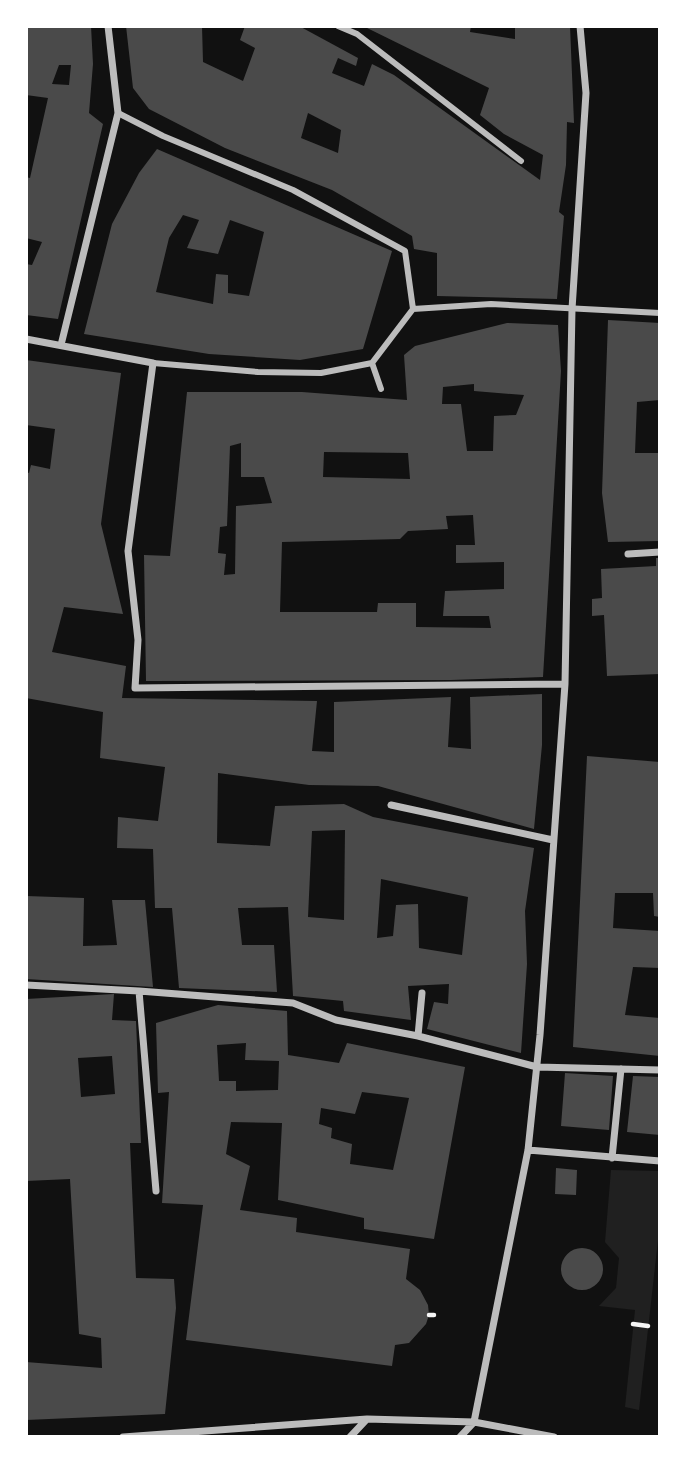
<svg xmlns="http://www.w3.org/2000/svg" width="686" height="1463" font-family="'Roboto Condensed',sans-serif">
<rect width="100%" height="100%" fill="#111"/>
<path fill="#202020" d="M611,1170L660,1171V1222L639,1410L625,1407L635,1310L599,1306L616,1288L619,1258L605,1242Z"/>
<path fill="#4a4a4a" fill-rule="evenodd" d="M26,26H91L93,64L89,113L103,124L58,319L26,315V264L32,265L42,242L26,238V177L30,178L48,98L26,95ZM59,65H71L69,85L52,84Z
M126,26H202L203,62L243,81L255,48L240,40L245,26H299L358,58L356,66L338,58L332,73L364,86L372,64L394,75L540,180L543,155L504,134L480,115L489,88L363,26H471L470,32L515,39V26H570L574,123L567,122L566,165L559,212L564,216L557,299L437,296V253L414,249L412,236L332,190L225,148L149,109L133,88ZM308,113L341,130L338,153L301,138Z
M157,149L392,251L363,349L300,360L209,354L84,334L112,224L139,173ZM183,215L199,220L187,248L218,254L230,220L264,232L249,296L228,293V275L216,274L213,304L156,292L169,238Z
M608,320L660,323V400L637,402L635,453H660V541L608,542L602,493Z
M507,323L558,325L561,371L543,677L451,680L146,681L144,555L170,556L187,392H302L407,400L404,355L415,346ZM474,384V391L524,395L516,415L494,416L493,451H467L461,404H442L443,387ZM241,443V477H264L272,503L236,506L235,574L224,575L226,554L218,553L220,527L227,526L230,446ZM324,452L408,453L410,479L323,477ZM473,515L475,545H456V563L504,562V589L445,591L443,616H489L491,628L416,627V603H378L377,612H280L282,542L400,539L408,531L448,529L446,516Z
M26,360L121,373L101,524L123,614L64,607L52,652L126,666L122,698L317,701L312,751L334,752V702L451,697L448,747L471,749L470,697L542,694V745L534,829L378,786L309,785L218,773L217,843L270,846L275,806L344,804L373,817L534,848L525,911L527,964L521,1053L427,1029L434,1002L448,1004L449,984L408,986L411,1020L344,1011L343,1001L293,996L288,907L238,908L242,945H274L277,992L179,988L172,908H155L153,849L117,848L118,817L158,821L165,767L100,758L103,712L26,698V472L29,473L31,465L50,469L55,429L26,425ZM345,830L344,920L308,917L312,831ZM381,879L468,897L462,955L419,948L418,904L396,905L393,936L377,938Z
M656,558H660V674L607,676L604,615L592,616V599L602,598L601,569L656,566Z
M587,756L660,762V917L654,916L653,893H615L613,928L660,931V968L633,967L625,1015L660,1018V1056L573,1047Z
M26,896L84,898L83,946L117,945L112,900H145L153,987L26,979Z
M114,994L112,1020L136,1021L141,1143H130L136,1278L174,1279L176,1308L165,1414L26,1420V1362L102,1368L101,1338L79,1334L70,1179L26,1181V999ZM112,1056L115,1094L81,1097L78,1058Z
M218,1005L287,1011L288,1055L339,1063L347,1043L465,1067L434,1239L364,1229V1218L278,1200L282,1123L231,1122L226,1154L250,1166L240,1210L297,1218L296,1232L410,1249L406,1279L420,1290L428,1305L429,1315L426,1324L409,1343L395,1345L392,1366L186,1340L203,1205L162,1203L169,1092L158,1093L156,1023ZM246,1043L245,1060L279,1061L278,1090L236,1091V1081H219L217,1045ZM362,1092L409,1098L393,1170L350,1164L352,1144L331,1138L332,1128L319,1124L321,1108L355,1114Z
M565,1073L613,1076L609,1130L561,1126Z
M633,1076L660,1077V1135L627,1132Z
M556,1168L577,1170L576,1195L555,1194Z
M561 1269a21 21 0 1 1 42 0a21 21 0 1 1-42 0Z"/>
<g fill="none" stroke-linecap="round" stroke-linejoin="round">
<path stroke="#f5f5f5" stroke-width="4.5" d="M429,1315H434
M633,1324L648,1326"/>
<path stroke="#bcbcbc" stroke-width="6" d="M338,26L357,34L521,161
M118,113L163,136L293,190L405,251L413,309
M153,363L258,372L321,373L372,363L413,309L491,304L660,313
M372,363L381,389"/>
<path stroke="#bcbcbc" stroke-width="7" d="M26,339L153,363L128,551L138,640L135,688L565,684
M61,345L118,113L108,26
M628,554L660,552
M391,805L553,840
M26,985L139,991L293,1003L336,1020L418,1036L537,1067L660,1070
M139,991L156,1191
M418,1036L422,993
M528,1150L660,1161
M612,1158L621,1069
M474,1422L528,1150L540,1035L565,684L572,309L586,93L580,26
M123,1437L367,1419L474,1422L554,1437
M350,1437L366,1420
M460,1437L474,1422"/>
</g>
<rect width="686" height="1463" fill="none" stroke="#ffffff" stroke-width="56"/>
</svg>
